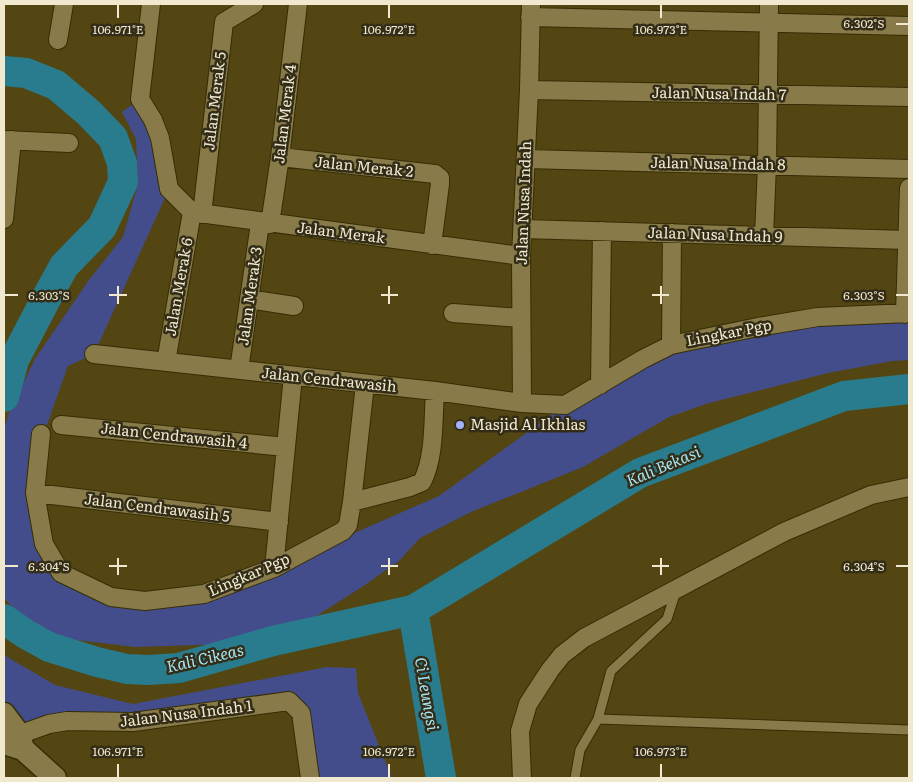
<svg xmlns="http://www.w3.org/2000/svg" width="913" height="782" font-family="Literata,serif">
<rect width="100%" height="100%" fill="#534612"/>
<path fill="#434d8c" d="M140,99L169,189L94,354L68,366L48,422L41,434L35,493L61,573L145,601L274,568L439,496L565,405L671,345L909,313V360L892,361L828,373L709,403L669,417L583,467L471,512L420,538L399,561L362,587L299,627L264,638L229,644L135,647L60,638L19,614L4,598V429L9,413L35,359L89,280L123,237L138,184L136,139L122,112Z
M4,655L55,685L133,704L327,667L356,668L358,693L392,778H310L289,701L19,734L4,714Z"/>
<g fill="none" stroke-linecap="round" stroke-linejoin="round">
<path stroke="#297c8d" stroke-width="30" d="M4,71L26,73L56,85L89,113L113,138L122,163L123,182L102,227L64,266L47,297L14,360L4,397
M413,610L441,778
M4,619L24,633L49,647L97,662L127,669L148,670L179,668L273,641L413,610L640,473L844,396L909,389"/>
<g stroke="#362d05" stroke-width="11">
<path id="service" d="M598,719L909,730
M575,778L580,750L598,719L611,671L667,619L676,591"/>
</g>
<g stroke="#362d05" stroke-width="20">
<path id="minor" d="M151,4L140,99L153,120L160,138L169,189L192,212L521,256
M530,17L909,26
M58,40L64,4
M529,90L909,97
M4,140L69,143
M280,157L435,174L440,178V184L432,245
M526,159L909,169
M202,214L224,22L254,4
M4,219L12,140
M270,224L280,157L298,4
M523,229L908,240
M764,236L767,165L769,4
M249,299L294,306
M453,313L521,318
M905,314L909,188
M671,345L672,233
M94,354L435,391L522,403L565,405L643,359L671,345L758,327L818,317L909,313
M166,362L192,212
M239,370L260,223
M600,385L602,231
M522,403L521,256L529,90L531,4
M61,425L286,447
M41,434L35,493L44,544L61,573L111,597L145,601L204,594L274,568L343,531L348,525L352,502L410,487L422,482C435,458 433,419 435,391
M35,493L279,522
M352,502L365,384
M274,568L293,376
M7,739L49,724L67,721L133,722L289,701L301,713L310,778
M522,778L520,731L528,704L550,670L562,655L584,638L784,532L871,495L909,487"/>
</g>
<g stroke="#362d05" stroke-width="25">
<path id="tertiary" d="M4,714L19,734L23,749
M4,743L23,749L55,778"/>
</g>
<use href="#service" stroke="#887b49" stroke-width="9"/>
<use href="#minor" stroke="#887b49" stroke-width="18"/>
<use href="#tertiary" stroke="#887b49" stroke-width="22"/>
</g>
<path fill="none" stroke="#f0e9cf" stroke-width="2" d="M118,5V18M389,5V18M661,5V18M896,24H908M118,286V304M389,286V304M661,286V304M5,295H18M109,295H127M381,295H398M652,295H669M896,295H908M118,558V575M389,558V575M661,558V575M5,566H18M109,566H127M381,566H398M652,566H669M896,566H908M118,764V777M389,764V777M661,764V777"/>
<circle fill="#a3b2fd" stroke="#332d18" stroke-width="2" cx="460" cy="425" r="5"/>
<g text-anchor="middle" stroke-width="5" stroke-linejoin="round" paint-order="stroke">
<g font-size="15" fill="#f0e9cf" stroke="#332d18">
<text transform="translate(719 94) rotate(1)" y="5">Jalan Nusa Indah 7</text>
<text transform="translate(215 101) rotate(-83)" y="5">Jalan Merak 5</text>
<text transform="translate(285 114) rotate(-83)" y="5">Jalan Merak 4</text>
<text transform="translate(718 164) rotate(1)" y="5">Jalan Nusa Indah 8</text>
<text transform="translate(364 167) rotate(6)" y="5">Jalan Merak 2</text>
<text transform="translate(524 203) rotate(-88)" y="5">Jalan Nusa Indah</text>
<text transform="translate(341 233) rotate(7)" y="5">Jalan Merak</text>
<text transform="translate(715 235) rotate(2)" y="5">Jalan Nusa Indah 9</text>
<text transform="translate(179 287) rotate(-80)" y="5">Jalan Merak 6</text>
<text transform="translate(250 296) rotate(-82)" y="5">Jalan Merak 3</text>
<text transform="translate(729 333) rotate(-11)" y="5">Lingkar Pgp</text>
<text transform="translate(329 380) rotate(6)" y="5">Jalan Cendrawasih</text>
<text transform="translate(174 436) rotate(6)" y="5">Jalan Cendrawasih 4</text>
<text transform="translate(157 508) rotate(7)" y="5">Jalan Cendrawasih 5</text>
<text transform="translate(249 575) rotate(-23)" y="5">Lingkar Pgp</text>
<text transform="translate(186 714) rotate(-7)" y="5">Jalan Nusa Indah 1</text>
</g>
<g font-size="15" fill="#f0e9cf" stroke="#332d18" text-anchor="start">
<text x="470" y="430">Masjid Al Ikhlas</text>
</g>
<g font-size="16" font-style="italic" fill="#a5e4f3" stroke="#332d18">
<text transform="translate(663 466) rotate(-23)" y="6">Kali Bekasi</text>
<text transform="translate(205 658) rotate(-13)" y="6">Kali Cikeas</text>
<text transform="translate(427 694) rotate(80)" y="6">Ci Leungsi</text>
</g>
</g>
<g font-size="12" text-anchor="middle" fill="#f0e9cf" stroke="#332d18" stroke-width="5" stroke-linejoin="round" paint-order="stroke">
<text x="864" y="28">6.302°S</text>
<text x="118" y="34">106.971°E</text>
<text x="389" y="34">106.972°E</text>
<text x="661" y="34">106.973°E</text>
<text x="49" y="300">6.303°S</text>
<text x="864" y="300">6.303°S</text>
<text x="49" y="571">6.304°S</text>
<text x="864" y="571">6.304°S</text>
<text x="118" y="756">106.971°E</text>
<text x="389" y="756">106.972°E</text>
<text x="661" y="756">106.973°E</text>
</g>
<rect width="913" height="782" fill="none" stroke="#f0e9cf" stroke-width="10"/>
</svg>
